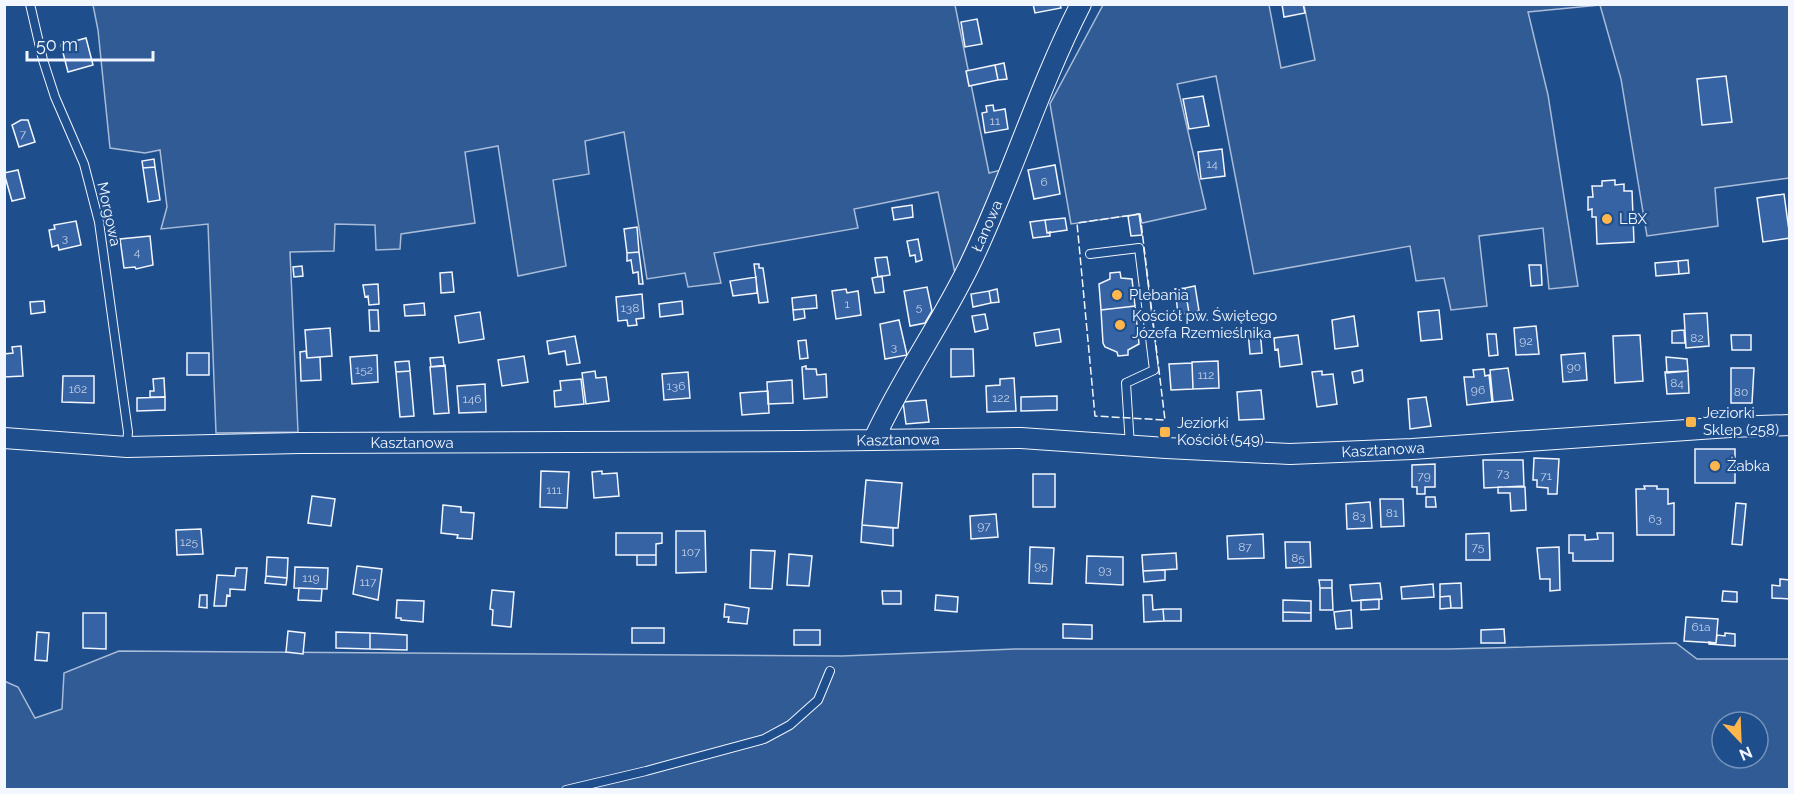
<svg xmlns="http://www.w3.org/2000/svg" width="1794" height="794" font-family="Raleway,sans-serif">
<rect width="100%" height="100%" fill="#1f4e8c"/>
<path fill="#305b95" stroke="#a8bbd7" stroke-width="1.5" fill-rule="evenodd" d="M93,5H955L989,173L1001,170L955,273L938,192L854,209L858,228L714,253L721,283L688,287L685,273L647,279L624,132L585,141L589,174L553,180L566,266L518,276L498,146L465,152L475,223L401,234L400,249L376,250L375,225L335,224L334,251L290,252L298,432L216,433L208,224L161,229L167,207L160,150L145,153L110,148L98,30Z
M1103,5H1269L1281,68L1315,60L1304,5H1789V178L1715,188L1718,226L1647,236L1621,79L1600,5L1528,12L1548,95L1578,286L1549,289L1543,228L1479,236L1487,306L1451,310L1444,278L1416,281L1410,246L1254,274L1216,76L1177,84L1206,209L1142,223L1139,214L1071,224L1050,104Z
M1676,643L1697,659H1789V789H5L4,681L18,687L35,718L62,709L64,673L119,651L842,656L1015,649H1449ZM1722,722H1758V758H1722Z"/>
<path fill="#3563a3" stroke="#f2f6ff" stroke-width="1.5" d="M1033,4H1060L1061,8L1035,13Z
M1282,4H1303L1305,13L1284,17Z
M977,19L982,44L965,47L961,22Z
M86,38L93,65L68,72L61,45Z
M1004,63L1007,79L998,80L995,65Z
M995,65L998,80L969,86L966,71Z
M1726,76L1732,122L1702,125L1697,79Z
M1203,96L1209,126L1189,129L1183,99Z
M993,105L994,111L1005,109L1008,129L985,133L982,113L987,112L986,106Z
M21,120H28L35,142L19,147L12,125Z
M1222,149L1225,176L1201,179L1198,152Z
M154,159L155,167L143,168L142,161Z
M1055,165L1060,194L1034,199L1028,170Z
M155,167L160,200L148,202L143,168Z
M18,170L25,198L12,201L4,173Z
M1615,180V185L1624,184V191H1632L1634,242L1597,244L1596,217H1592V209L1588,210V197H1593L1592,186H1602V181Z
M1784,194L1790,238L1763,242L1757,198Z
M912,205L913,217L894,220L892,208Z
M1139,214L1142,235L1131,236L1128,216Z
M1065,218L1067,230L1047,233L1045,220Z
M1045,220L1047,233L1050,232V236L1033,238L1030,222Z
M76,221L81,245L59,250L58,245L52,247L49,230L55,229L54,225Z
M637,227L639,252L627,253L624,229Z
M150,236L153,265L136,269L135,267L124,268L120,239Z
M918,239L922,260L916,262L915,255L910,256L907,241Z
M639,252L643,284H639L638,272L633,273L631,260L627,261V253Z
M887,257L890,275L878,277L875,258Z
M1688,260L1689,273L1679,274L1678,261Z
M1678,261L1679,274L1656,276L1655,263Z
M754,264H759V268H763L768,302L759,303Z
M1529,265H1541L1542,285L1531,286Z
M302,266L303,276L294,277L293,267Z
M452,272L454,292L441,293L440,273Z
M1120,272L1121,278L1132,279L1135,306L1101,310L1099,284L1110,279V273Z
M882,276L884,292L875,293L872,278Z
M756,277L757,293L733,296L730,281Z
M378,284L379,304L369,305L368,296L365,297L363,285Z
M1195,286L1199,311L1189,313L1185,288Z
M927,287L932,311L925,323L910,326L904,291Z
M1185,288L1189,313L1178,314L1175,289Z
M846,289L847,293L858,291L861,315L836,319L832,291Z
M997,289L999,302L991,303L989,291Z
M989,291L991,303L973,307L971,294Z
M642,294L644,318L636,319L637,325L628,326L627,320L618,321L616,297Z
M816,295L817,308L793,310L792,298Z
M44,301L45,312L31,314L30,302Z
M682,301L683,314L660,317L659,304Z
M424,303L425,315L405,316L404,305Z
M1135,306L1139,344L1128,350V355L1118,356L1117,352L1105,347L1103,343L1101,310Z
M804,309L805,318L794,320L793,310Z
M369,310H378L379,331H370Z
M1439,310L1442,339L1421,341L1418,312Z
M480,312L484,339L459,343L455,316Z
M1707,313L1709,346L1686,348L1684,314Z
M985,314L988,329L975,332L972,316Z
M1354,316L1358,346L1335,349L1332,320Z
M899,320L907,355L885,359L880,324Z
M1536,326L1539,354L1516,355L1514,328Z
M330,328L332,356L307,358L305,330Z
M1059,329L1061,342L1036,346L1034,333Z
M1260,329L1262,353L1250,354L1248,331Z
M1684,330L1685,343H1672V331Z
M1487,334H1496L1498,355L1489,356Z
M1298,335L1302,364L1280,367L1278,349L1275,350L1274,338Z
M1640,335L1643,381L1615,383L1613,336Z
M1731,335H1751V350H1732Z
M575,336L580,363L567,365L565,351L549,354L547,341Z
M806,340L808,358L800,359L798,341Z
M21,346L23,376L4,377V354L13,353L12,347Z
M951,349H973L974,376L951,377Z
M306,351L307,358L320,357L321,380L301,381L300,352Z
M187,353H209V375H187Z
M1585,353L1587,380L1563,382L1561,355Z
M377,355L378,382L352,384L350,357Z
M524,356L528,382L502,386L498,360Z
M443,357L444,366L431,367L430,358Z
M1666,357L1687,359L1688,371L1667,373Z
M409,361L410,371L396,372L395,362Z
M1218,361L1219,388L1193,389L1192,362Z
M1192,363L1193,389L1171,390L1169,364Z
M445,365L449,413L434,414L430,367Z
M806,366V369H816L817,375L826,374L827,397L804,399L802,367Z
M1508,368L1513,400L1493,402L1490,370Z
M1731,368H1754L1752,403H1731Z
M1484,369L1485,376L1489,375L1492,402L1467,405L1464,377H1474L1473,370Z
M1362,370L1363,381L1354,383L1352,372Z
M410,371L414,416L400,417L396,372Z
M595,371L596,378L606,377L609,401L586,404L582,373Z
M1322,371V375L1333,374L1337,404L1317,407L1312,372Z
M1688,371L1689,393L1667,394L1665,372Z
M688,372L690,398L664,400L662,374Z
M63,376H94V403L62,402Z
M164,378L165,397H150V391H154L153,379Z
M1014,378L1016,411L987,412L986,386L1000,385V379Z
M581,379L584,404L555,407L554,391L561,390L560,381Z
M792,380L793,403L768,404L767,382Z
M485,384L486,412L459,413L457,386Z
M1261,390L1264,419L1239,420L1237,392Z
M768,391L769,413L742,415L740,393Z
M1057,396V410L1021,411V397Z
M165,397V410L137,411V398Z
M1426,397L1431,426L1410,429L1408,399Z
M926,400L929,422L906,424L903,402Z
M1695,449H1735V483H1695Z
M1534,458L1559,459L1557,494H1548V488L1537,487V480H1533Z
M1483,460H1523L1524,486L1484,488Z
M1435,464V487H1425V494H1417V487H1412V465Z
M541,471L569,472L567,508L540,507Z
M602,471V474L617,473L619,496L594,498L592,472Z
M1033,474H1055V507H1033Z
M866,480L902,483L898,528L862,525Z
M1644,486H1657V489H1668V504L1674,503V535H1637L1636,489H1645Z
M1498,487H1525L1526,510L1511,511L1510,493H1498Z
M312,496L335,499L331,526L308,523Z
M1426,497H1435L1436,507H1426Z
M1380,499H1403L1404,526L1381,527Z
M1370,502L1372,528L1347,529L1346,504Z
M1736,503L1746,504L1742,545L1732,544Z
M443,505L461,507V512L474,513L472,539L457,538L458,535L441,533Z
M996,514L998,537L971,539L970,516Z
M862,525L893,528V546L861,542Z
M201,529L203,554L177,555L176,530Z
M676,531H705L706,572L676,573Z
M616,533H662V543L656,544V555H616Z
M1489,533L1490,560H1466V534Z
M1597,533H1613V561H1573V553H1569V535H1585V540L1598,539Z
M1263,534L1264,558L1228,559L1227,536Z
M1285,542H1310L1311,567L1286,568Z
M1030,547L1054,548L1052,584L1029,583Z
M1559,547L1560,590L1550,591V579H1540L1537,548Z
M751,550L775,551L772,589L750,588Z
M1176,553L1177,569L1143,571L1142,555Z
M789,554L812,556L809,586L787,585Z
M637,555H656V565H637Z
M1087,556L1123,557V585L1086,583Z
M267,557L288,558L287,578L266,576Z
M357,566L382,569L378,600L353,594Z
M295,567L328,568L327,589L294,588Z
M236,568H247L245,590L230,589V596L227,595L226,606H214L217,575L235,576Z
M1165,570V580L1144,582L1143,571Z
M266,576L287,578L286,585L265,583Z
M1780,579L1790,580V599L1772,598V585L1780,586Z
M1319,580H1332V588H1320Z
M1380,583L1382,599L1352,601L1350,585Z
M1461,583L1462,608H1451L1450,596L1440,597V584Z
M1433,584L1434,597L1402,599L1401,587Z
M299,588L322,589L321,601L298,600Z
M1320,588H1332L1333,610H1320Z
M492,590L514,592L511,627L492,625L493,610L490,609Z
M882,591H901V604H883Z
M1723,591L1737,592V602L1722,601Z
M200,595H207V608L199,607Z
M936,595L958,597L957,612L935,610Z
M1143,595H1152L1153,610L1163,609L1164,621L1144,622Z
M1450,596L1451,608L1440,609V597Z
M1379,599V609L1361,610V600Z
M397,600L424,601L423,622L401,620V618H396Z
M1283,600L1311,601V613L1283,612Z
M725,604L749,608L747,624L728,622L729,617H724Z
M1163,609H1181V621H1164Z
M1351,610L1352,628L1336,629L1334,612Z
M1283,612L1311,613V621H1283Z
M83,613H106V649L83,648Z
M1686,617L1718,619L1716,643L1684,641Z
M1063,624L1092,625V639L1063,638Z
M632,628H664V643H632Z
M1504,629L1505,643H1481V630Z
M794,630H820V645H794Z
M288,631L305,633L303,654L286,652Z
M37,632L49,633L47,661L35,660Z
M336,632L370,633V649L336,648Z
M370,633L407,635V650L370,649Z
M1725,633L1735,634V646L1709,644V642L1716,643L1717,635L1725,636Z"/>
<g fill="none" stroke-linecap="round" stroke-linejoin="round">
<g stroke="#f2f6ff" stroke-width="10">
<path id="service" d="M30,4L43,60L55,97L84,164L99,222L128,432L127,445
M1090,254L1139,248L1154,370L1126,383L1130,446
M566,790L646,771L764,739L790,725L818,700L830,671"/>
</g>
<g stroke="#f2f6ff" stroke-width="22">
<path id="tertiary" d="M4,438L127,447L300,443L800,441L1021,438L1166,448L1290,454L1412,449L1730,427L1790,425
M874,439C902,378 941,324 970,264C1011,179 1038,88 1081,4"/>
</g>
<use href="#service" stroke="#1f4e8c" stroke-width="8"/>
<use href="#tertiary" stroke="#1f4e8c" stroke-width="20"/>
<path stroke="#f2f6ff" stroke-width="1.5" stroke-dasharray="8 3" stroke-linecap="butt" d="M1140,214L1165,420L1095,416L1077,223Z"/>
</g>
<g fill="#ffb74d" stroke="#1f4e8c" stroke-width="2">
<circle cx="1607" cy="219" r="6"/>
<circle cx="1117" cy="295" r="6"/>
<circle cx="1120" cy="325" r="6"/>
<rect x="1685" y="416" width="12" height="12" rx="3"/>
<rect x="1159" y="426" width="12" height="12" rx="3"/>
<circle cx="1715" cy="466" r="6"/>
</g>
<g text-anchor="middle" stroke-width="4.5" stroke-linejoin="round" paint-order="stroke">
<g font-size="12" fill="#c3d1e8">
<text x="995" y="125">11</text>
<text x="23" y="138">7</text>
<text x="1212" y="168">14</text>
<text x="1044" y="186">6</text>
<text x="65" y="242">3</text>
<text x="137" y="256">4</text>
<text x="847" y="308">1</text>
<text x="919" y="311">5</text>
<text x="630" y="312">138</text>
<text x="1697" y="342">82</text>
<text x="1526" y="345">92</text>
<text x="894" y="351">3</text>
<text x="1574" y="371">90</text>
<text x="364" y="374">152</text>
<text x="1206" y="379">112</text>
<text x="1677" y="387">84</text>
<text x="676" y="390">136</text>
<text x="78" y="393">162</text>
<text x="1478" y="394">96</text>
<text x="1741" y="396">80</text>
<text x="1001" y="402">122</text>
<text x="472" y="403">146</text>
<text x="1503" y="477">73</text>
<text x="1424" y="480">79</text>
<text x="1546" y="480">71</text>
<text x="554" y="494">111</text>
<text x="1392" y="517">81</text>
<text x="1359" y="520">83</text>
<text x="1655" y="523">63</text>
<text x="984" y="530">97</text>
<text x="189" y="546">125</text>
<text x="1245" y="551">87</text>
<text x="1478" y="551">75</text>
<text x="691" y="556">107</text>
<text x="1298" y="562">85</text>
<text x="1041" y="570">95</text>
<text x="1105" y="574">93</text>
<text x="311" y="582">119</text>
<text x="368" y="586">117</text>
<text x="1701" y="631">61a</text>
</g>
<g font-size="15" fill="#f2f6ff" stroke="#1f4e8c">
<text transform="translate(109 214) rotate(78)" y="5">Morgowa</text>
<text transform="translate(987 226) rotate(-66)" y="5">Łanowa</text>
<text transform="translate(898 440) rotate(-1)" y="5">Kasztanowa</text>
<text x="412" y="448">Kasztanowa</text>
<text transform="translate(1383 450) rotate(-3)" y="5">Kasztanowa</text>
</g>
<g font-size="15" fill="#f2f6ff" stroke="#1f4e8c" text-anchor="start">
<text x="1619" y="224">LBX</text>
<text x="1129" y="300">Plebania</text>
<text x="1132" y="321">Kościół pw. Świętego<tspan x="1132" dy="17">Józefa Rzemieślnika</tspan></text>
<text x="1703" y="418">Jeziorki<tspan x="1703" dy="17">Sklep (258)</tspan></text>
<text x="1177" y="428">Jeziorki<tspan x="1177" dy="17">Kościół (549)</tspan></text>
<text x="1727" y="471">Żabka</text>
</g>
</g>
<rect width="1794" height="794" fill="none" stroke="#f2f6ff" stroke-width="12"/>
<g transform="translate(1740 740) rotate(157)"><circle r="28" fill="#1f4e8c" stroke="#7391ba" stroke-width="1.5"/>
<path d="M0-4.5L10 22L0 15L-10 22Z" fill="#ffb74d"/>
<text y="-9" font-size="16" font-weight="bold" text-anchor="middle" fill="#f2f6ff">N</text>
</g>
<path d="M27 51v9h126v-9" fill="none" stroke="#f2f6ff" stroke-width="3"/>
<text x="36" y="51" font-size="18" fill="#f2f6ff" stroke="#1f4e8c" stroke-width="4.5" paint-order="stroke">50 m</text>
</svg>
